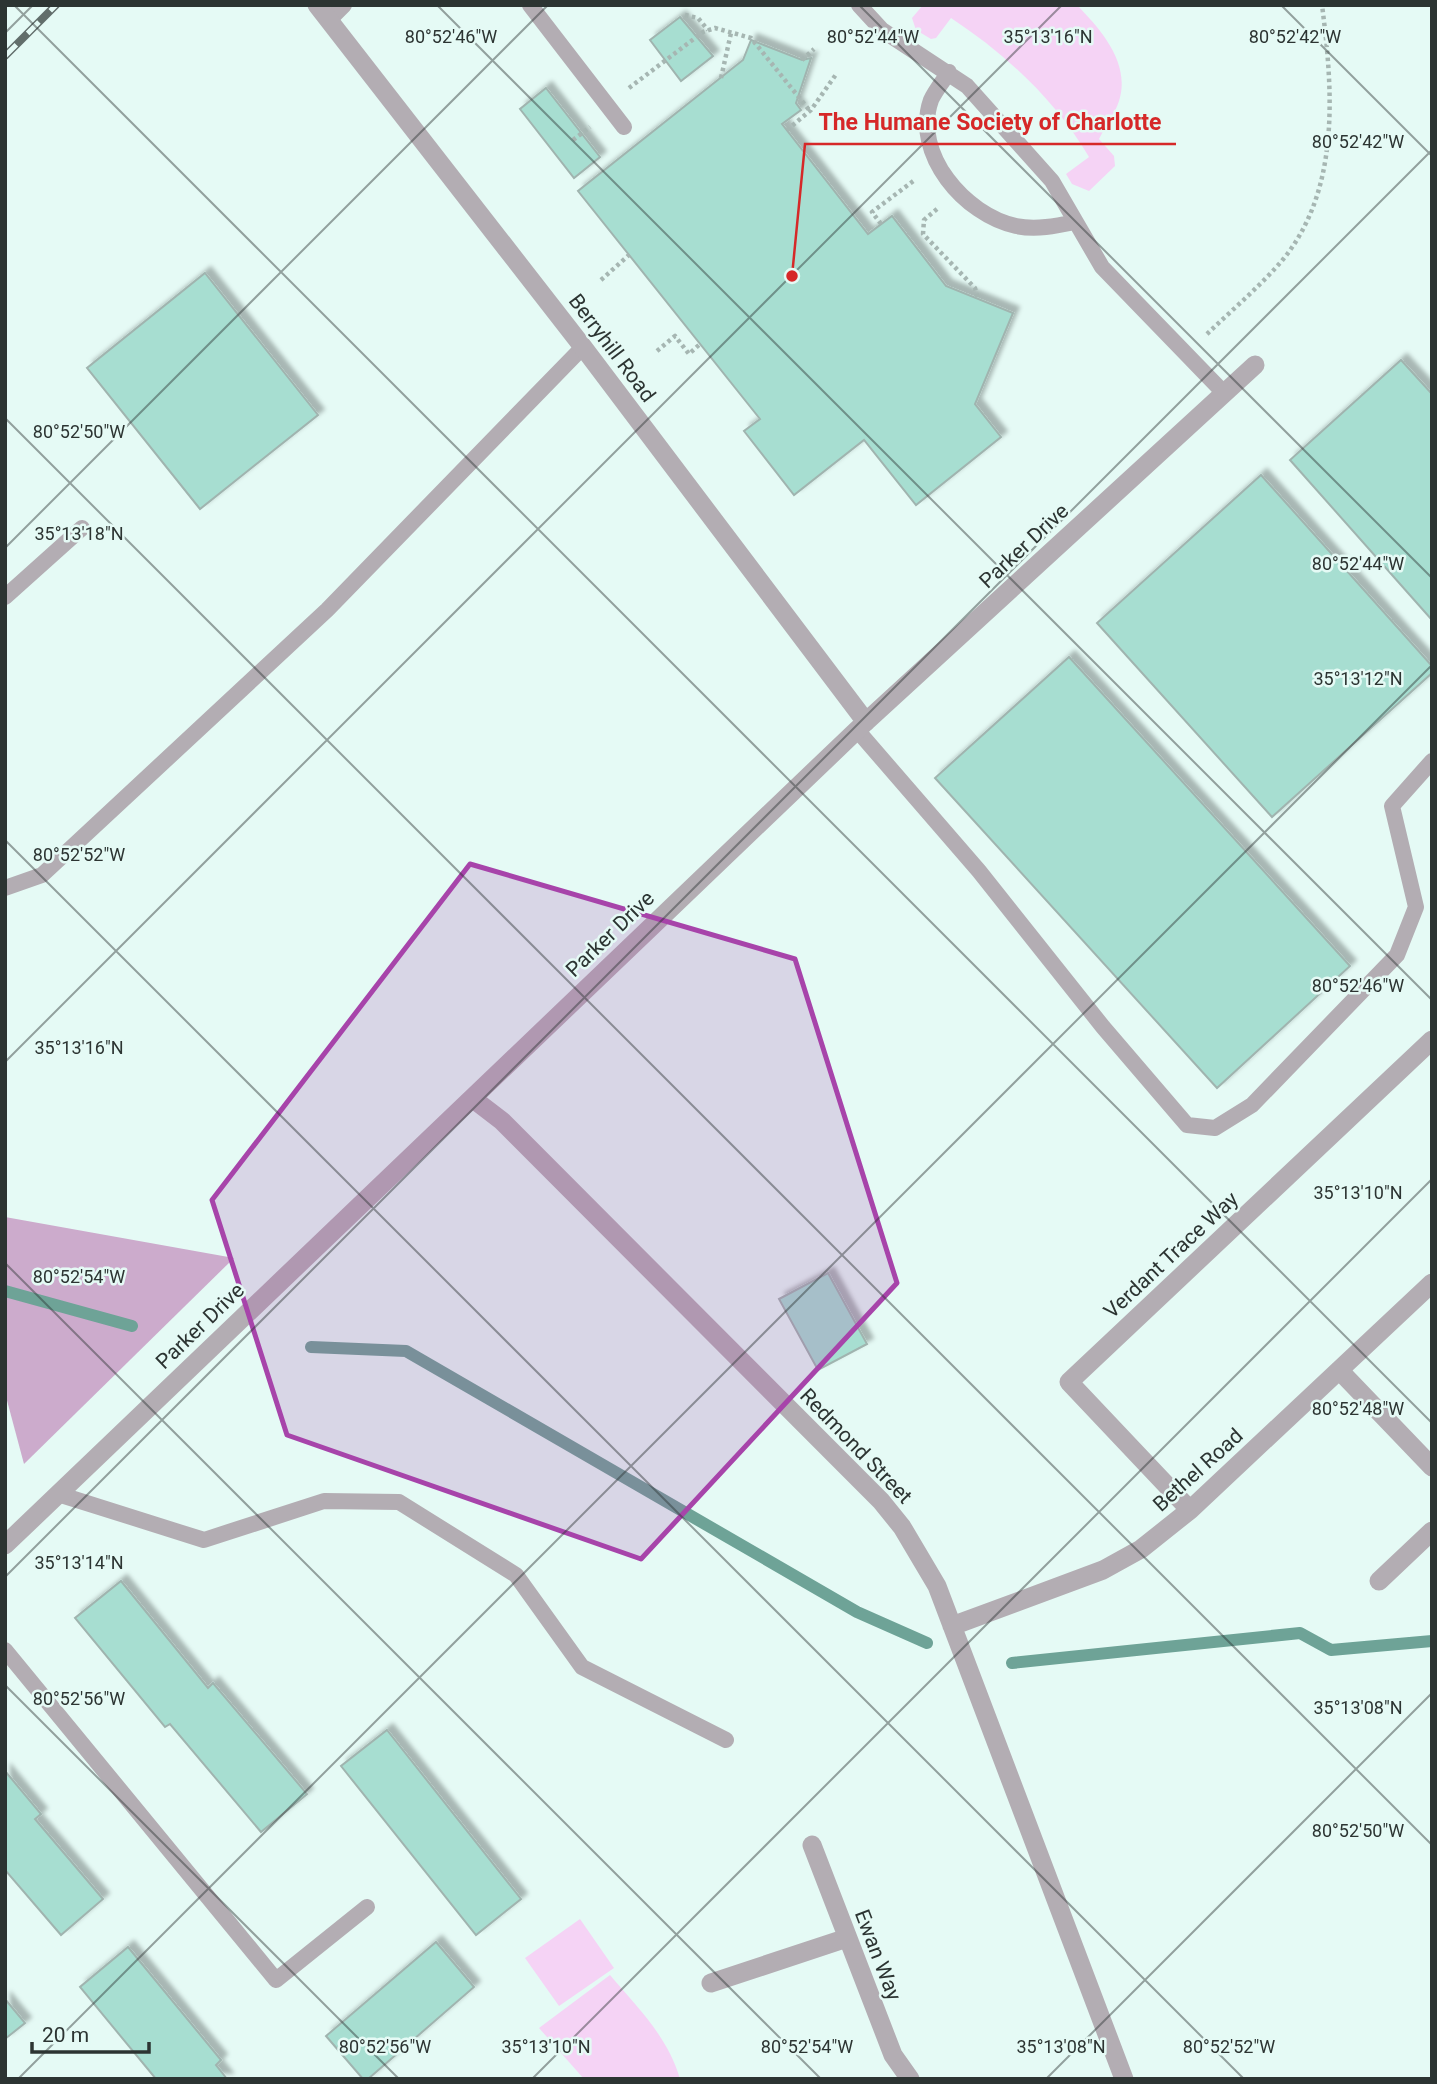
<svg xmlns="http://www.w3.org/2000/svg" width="1437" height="2084" font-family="Roboto,sans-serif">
<defs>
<filter id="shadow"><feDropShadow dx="6" dy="-6" stdDeviation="2" flood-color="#0004"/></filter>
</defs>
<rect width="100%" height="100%" fill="#e5faf5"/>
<path fill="#f5d3f5" d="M923,5H1077C1101,30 1131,63 1119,101C1115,114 1105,127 1099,139L1114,156L1115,166L1089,191L1072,184L1066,174L1089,157C1055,100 1007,55 951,18L936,38L931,39L916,30L912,18Z
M580,1919L614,1968L559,2006L525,1958Z
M610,1975C638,2008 668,2037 680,2079H584L539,2028Z"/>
<path fill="#ccabcc" d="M5,1217L234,1258L24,1464L5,1393Z"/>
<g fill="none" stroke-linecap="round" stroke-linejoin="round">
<path stroke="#6ea397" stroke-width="12" d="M5,1291L132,1326
M311,1347L406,1351L857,1612L927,1643
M1012,1663L1300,1633L1331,1650L1432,1641"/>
</g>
<path fill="#a7ded1" stroke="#a0b4af" stroke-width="2" filter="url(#shadow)" d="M680,17L713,56L681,81L650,40Z
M751,40L802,60L811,58L796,103L801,110L782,124L868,234L892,216L946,286L1013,313L975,404L1001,437L916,505L864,440L794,495L744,431L760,419L578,191L743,60Z
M546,88L600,157L574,178L520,109Z
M205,273L318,415L200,509L87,368Z
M1401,360L1432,394V620L1290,460Z
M1261,475L1432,666V673L1272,817L1097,623Z
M1069,657L1350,966L1217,1088L935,778Z
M828,1273L867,1344L818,1370L779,1299Z
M121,1581L208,1688L213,1683L307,1794L261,1832L170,1724L165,1727L75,1618Z
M387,1730L521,1899L476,1935L341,1766Z
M5,1771L41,1814L35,1819L103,1899L61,1935L5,1870Z
M436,1942L474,1987L368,2079H363L326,2036Z
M128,1947L221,2060L216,2065L227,2079H156L80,1987Z
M5,1999L25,2023L5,2039Z"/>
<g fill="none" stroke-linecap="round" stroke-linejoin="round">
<path stroke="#a6b6b2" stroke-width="4.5" stroke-dasharray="3.5 3.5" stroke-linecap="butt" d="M685,15L698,18L708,30
M802,60L814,49
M721,78L731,33
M629,88L703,32L715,28L751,38L810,111
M787,130L811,110L837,73
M573,140L590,127
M937,209L924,220L923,234L975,288L978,299
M881,224L872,212L916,179
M601,280L629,255
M1207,334C1231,311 1258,288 1280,263C1341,192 1333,91 1322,5
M657,351L675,336L689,354L700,344"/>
<path stroke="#b3adb3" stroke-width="16" d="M530,5L624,127
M859,5L882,30L967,86L1052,181L1102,267L1224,393
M329,20L344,5
M949,72C943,81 935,91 931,100C912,154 965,215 1016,226C1036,230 1056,226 1075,222
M5,597L82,528
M857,730L979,871L1103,1027L1187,1125L1215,1128L1252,1105L1397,955L1416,907L1392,806L1432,761
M5,888L42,875L327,610L583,347
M58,1494L204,1540L324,1501L399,1502L516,1575L582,1667L726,1740
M5,1650L276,1980L367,1907"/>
<path stroke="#b3adb3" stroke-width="19" d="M317,5L583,347L866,722
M472,1098L502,1121L881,1501L902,1527L937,1586L1124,2079
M1339,1370L1432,1467
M1190,1510L1069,1382L1432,1040
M5,1545L857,730L1255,365
M1379,1581L1432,1531
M952,1626L1103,1570L1141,1549L1190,1510L1432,1283
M812,1845L893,2055L910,2079
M711,1983L847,1938"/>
<g stroke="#626e6b" stroke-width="8">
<path id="rail" d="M5,56L56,5"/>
</g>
<use href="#rail" stroke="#e5faf5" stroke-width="5" stroke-dasharray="16" stroke-linecap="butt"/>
</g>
<path fill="#a744aa" fill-opacity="0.2" stroke="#a744aa" stroke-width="5" stroke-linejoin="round" d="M470,864L795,959L897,1283L641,1559L287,1435L212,1200Z"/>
<path fill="none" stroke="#2c3432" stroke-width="2" stroke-opacity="0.45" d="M14,5L1432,1423M437,5L1432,1000M859,5L1432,578M1281,5L1432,156M5,33L33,5M5,418L1432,1845M5,548L548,5M5,840L1244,2079M5,1062L1062,5M5,1263L821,2079M5,1577L1432,150M5,1685L399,2079M18,2079L1432,665M532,2079L1432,1179M1046,2079L1432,1693"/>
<g text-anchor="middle" stroke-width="5" stroke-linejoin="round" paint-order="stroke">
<g font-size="21" fill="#2c3432" stroke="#e5faf5">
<text transform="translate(612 348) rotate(53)" y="7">Berryhill Road</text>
<text transform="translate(1024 546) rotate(-43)" y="7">Parker Drive</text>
<text transform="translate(610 934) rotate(-44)" y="7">Parker Drive</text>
<text transform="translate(1171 1255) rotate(-43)" y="7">Verdant Trace Way</text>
<text transform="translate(200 1326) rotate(-44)" y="7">Parker Drive</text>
<text transform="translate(856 1446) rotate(46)" y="7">Redmond Street</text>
<text transform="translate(1198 1470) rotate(-42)" y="7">Bethel Road</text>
<text transform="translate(878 1955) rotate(69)" y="7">Ewan Way</text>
</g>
</g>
<g font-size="18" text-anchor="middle" fill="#2c3432" stroke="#e5faf5" stroke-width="5" stroke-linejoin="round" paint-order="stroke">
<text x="451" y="43">80°52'46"W</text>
<text x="873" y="43">80°52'44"W</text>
<text x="1295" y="43">80°52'42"W</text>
<text x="1048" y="43">35°13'16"N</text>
<text x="1358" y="148">80°52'42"W</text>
<text x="79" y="438">80°52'50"W</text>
<text x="79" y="540">35°13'18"N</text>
<text x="1358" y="570">80°52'44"W</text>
<text x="1358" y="685">35°13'12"N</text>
<text x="79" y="861">80°52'52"W</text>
<text x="1358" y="992">80°52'46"W</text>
<text x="79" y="1054">35°13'16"N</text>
<text x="1358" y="1199">35°13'10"N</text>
<text x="79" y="1283">80°52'54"W</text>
<text x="1358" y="1415">80°52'48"W</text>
<text x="79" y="1569">35°13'14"N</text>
<text x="79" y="1705">80°52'56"W</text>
<text x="1358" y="1714">35°13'08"N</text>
<text x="1358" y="1837">80°52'50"W</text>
<text x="385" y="2053">80°52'56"W</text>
<text x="546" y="2053">35°13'10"N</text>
<text x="807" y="2053">80°52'54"W</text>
<text x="1061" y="2053">35°13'08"N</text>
<text x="1229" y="2053">80°52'52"W</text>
</g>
<path fill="none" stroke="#d62828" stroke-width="2.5" d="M792 276L805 144H1176"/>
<circle fill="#d62828" stroke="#e5faf5" stroke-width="2.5" cx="792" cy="276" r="7"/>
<g font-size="23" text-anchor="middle" font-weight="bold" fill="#d62828" stroke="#e5faf5" stroke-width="5" stroke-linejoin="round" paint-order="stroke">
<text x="990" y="130">The Humane Society of Charlotte</text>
</g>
<rect width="1437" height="2084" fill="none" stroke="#2c3432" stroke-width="14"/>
<path d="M32 2042v10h117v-10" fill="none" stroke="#2c3432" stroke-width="3.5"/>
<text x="42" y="2042" font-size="21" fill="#2c3432" stroke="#e5faf5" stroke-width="5" paint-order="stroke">20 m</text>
</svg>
